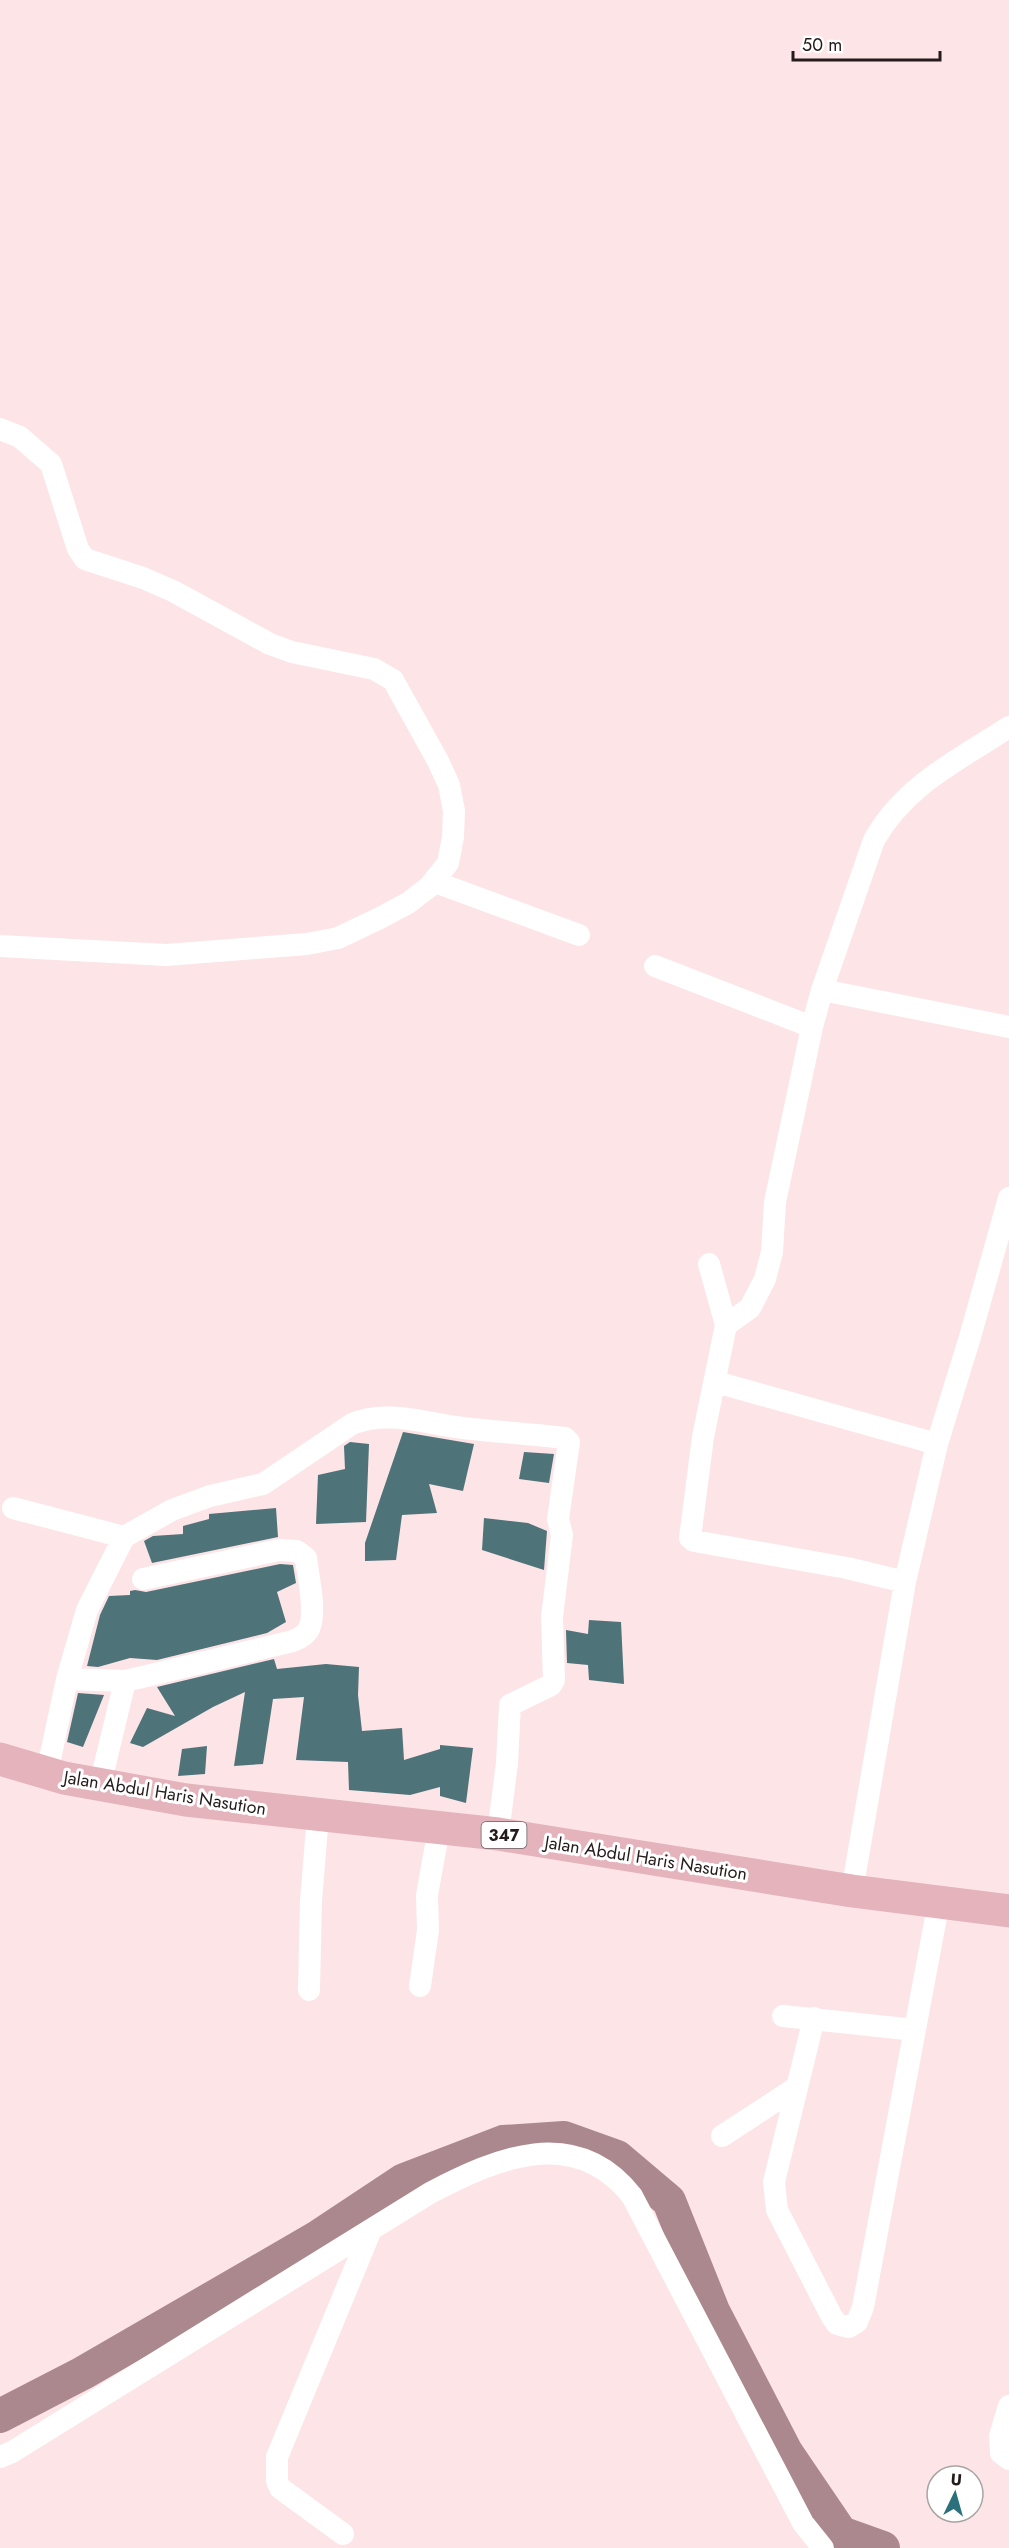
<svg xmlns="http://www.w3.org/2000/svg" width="1009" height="2548" font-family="Jost,sans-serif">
<rect width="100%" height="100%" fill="#fce4e7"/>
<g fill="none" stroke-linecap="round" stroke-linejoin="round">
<path stroke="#ab888d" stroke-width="34" d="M0,2416L83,2373L318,2237L404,2180L503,2142L564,2138L617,2157L669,2201L713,2311L786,2452L841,2533L883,2548"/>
</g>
<path fill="#4e7379" d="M403,1432L474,1444L463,1491L429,1484L437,1513L402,1515L396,1560L365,1561V1543Z
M350,1442L369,1444L366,1522L316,1524L318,1475L345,1469L344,1446Z
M524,1452L554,1454L549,1483L519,1479Z
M276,1508L278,1537L152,1563L144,1541L153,1536L183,1534V1526L209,1519V1514Z
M484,1518L528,1523L547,1531L544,1570L482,1550Z
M280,1564L293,1565L296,1583L277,1592L286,1622L267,1633L157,1660L130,1658L98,1667L87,1666L100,1615L109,1596L130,1595V1591L135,1590L146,1592Z
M589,1620L621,1622L624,1684L589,1680L588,1665L567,1663L566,1630L588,1634Z
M274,1659L277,1669L326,1664L359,1667L358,1695L362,1731L402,1728L404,1760L440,1749V1745L473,1748L466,1803L440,1796V1787L410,1795L349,1790L348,1762L296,1760L304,1697L273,1699L263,1764L234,1766L245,1692L213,1707L143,1747L130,1743L147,1708L175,1716L157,1687Z
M78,1693L104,1695L83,1747L67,1742Z
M207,1746L205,1774L178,1776L182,1749Z"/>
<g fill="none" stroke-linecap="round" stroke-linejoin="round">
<path stroke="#fff" stroke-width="22" d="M0,429L20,437L51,464L78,549L85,559L143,578L173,591L270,644L292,652L374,669L393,680L438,761L449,785L454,811L453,837L448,863L429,887L408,903L380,918L338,938L307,944L166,955L0,946
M435,882L579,935
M655,966L812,1027L822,990L874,840C905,785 957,761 1009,727
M822,990L1009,1027
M709,1264L726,1325L703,1437L690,1538L694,1541L847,1568L905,1582L852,1891
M726,1325L750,1308L765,1279L772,1252L775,1202L812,1027
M716,1382L937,1444
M13,1508L124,1537
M905,1582L937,1444L970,1337L1009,1198
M67,1679L125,1681L138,1678L293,1641C300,1638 308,1634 310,1626C316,1609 308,1576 306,1558L297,1551L279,1550L143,1579
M47,1773L67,1679L87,1610L124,1537L172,1510L210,1496L263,1484L352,1424C387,1409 427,1424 463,1428C497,1432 531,1434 565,1438L569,1442L558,1519L562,1535L552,1617L554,1680L551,1685L510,1705L507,1763L498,1834
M100,1785L125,1681
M420,1986L428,1930L427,1895L439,1828
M309,1990L311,1901L318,1815
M783,2016L915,2030
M814,2018L774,2182L777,2210L832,2317L837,2324L849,2327L857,2322L863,2307L939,1901
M722,2136L797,2087
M1009,2406L1000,2436L1001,2453L1009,2459
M0,2457L12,2452L430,2193C497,2158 575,2124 632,2196L803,2523L823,2548
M343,2534L280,2488L277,2481V2457L370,2232"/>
<path stroke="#e4b3bc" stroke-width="33" d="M0,1759L64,1778L186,1800L498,1834L852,1891L1009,1911"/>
</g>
<g text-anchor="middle" stroke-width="6" stroke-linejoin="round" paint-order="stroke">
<rect fill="#fff" stroke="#665f60" stroke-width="1.5" x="481.5" y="1822" width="45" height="26" rx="4.5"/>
<g font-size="16" font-weight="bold" fill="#251b1c">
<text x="504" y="1841">347</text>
</g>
<g font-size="18" fill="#251b1c" stroke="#fff">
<text transform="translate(165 1793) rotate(9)" y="6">Jalan Abdul Haris Nasution</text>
<text transform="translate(646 1858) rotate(9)" y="6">Jalan Abdul Haris Nasution</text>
</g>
</g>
<g transform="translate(955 2494) rotate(5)"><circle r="28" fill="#ffffff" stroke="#a8a4a4" stroke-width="1.5"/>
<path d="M0-4.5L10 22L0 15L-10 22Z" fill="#2a717d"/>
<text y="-9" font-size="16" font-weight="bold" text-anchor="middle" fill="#251b1c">U</text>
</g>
<path d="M793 51v9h147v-9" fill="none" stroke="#251b1c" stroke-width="3"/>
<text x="802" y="51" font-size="18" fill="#251b1c" stroke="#ffffff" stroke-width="4.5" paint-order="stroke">50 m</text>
</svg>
